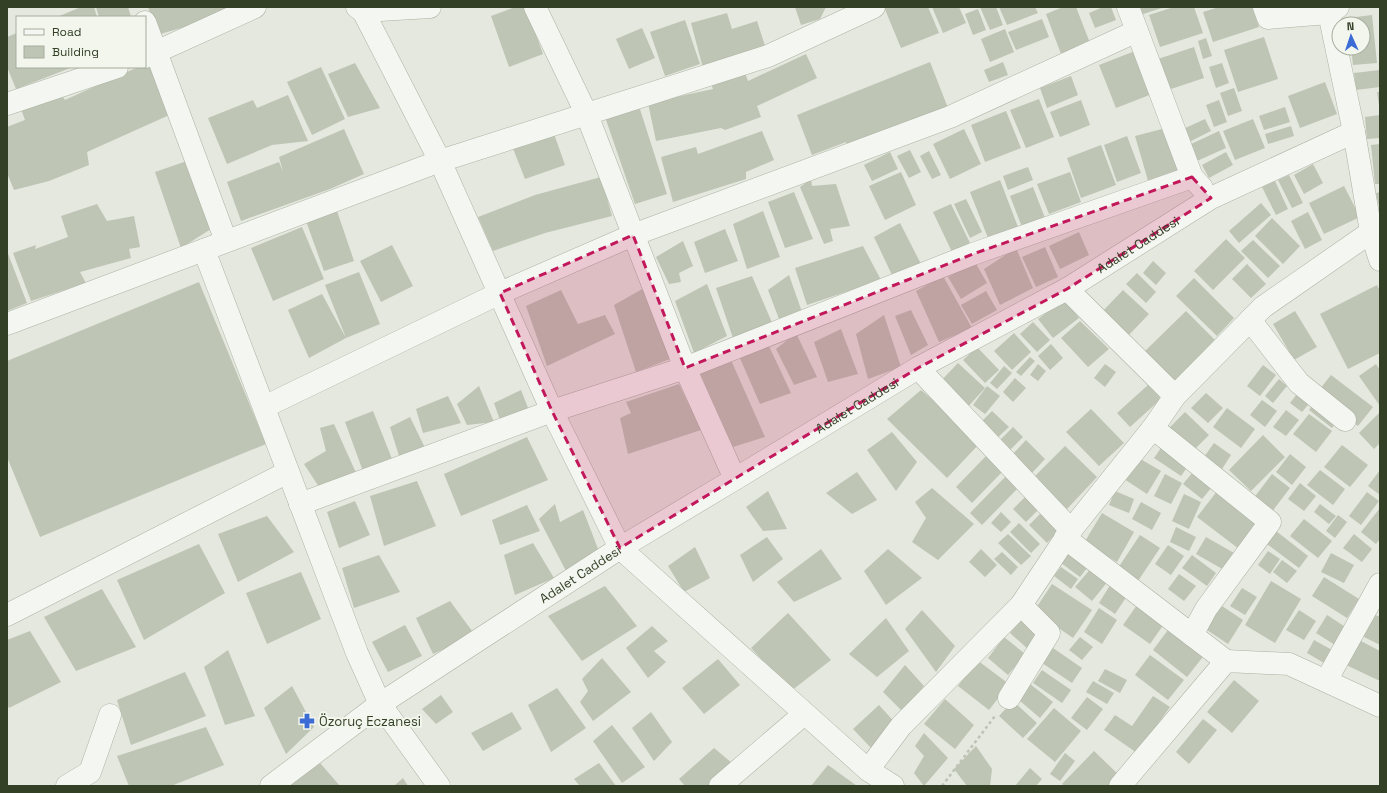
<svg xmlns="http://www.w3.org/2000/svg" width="1387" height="793" font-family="'Space Grotesk',sans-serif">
<rect width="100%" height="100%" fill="#e4e8de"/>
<path fill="#bec5b5" d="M81,7H94L97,17H57Z
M96,7H128L131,17H99Z
M148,7H226L228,14L157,35Z
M515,7H526L543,54L509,67L491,16Z
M795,7H826L820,19L801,25Z
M884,7H928L939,33L901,48Z
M932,7H959L966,23L943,33Z
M980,7H996L1003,25L990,30Z
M999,7H1035L1038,13L1007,25Z
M1063,7H1076L1090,43L1061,54L1046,14Z
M1103,7H1111L1116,20L1095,28L1089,13Z
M1137,7H1165L1140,15Z
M1174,7H1194L1203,33L1160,47L1149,15Z
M1219,7H1252L1259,27L1213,42L1203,12Z
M978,9L986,30L973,35L965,14Z
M727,13L732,29L757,21L767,52L704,72L691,23Z
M1372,15L1377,63L1353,65L1351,48H1363V24H1348V18Z
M1042,19L1049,37L1016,50L1008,32Z
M685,20L700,64L665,76L650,32Z
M642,28L655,58L629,69L616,39Z
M1005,29L1014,52L990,62L981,39Z
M17,33V67H73L16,89L7,67V37Z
M1264,37L1278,79L1238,92L1224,50Z
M1206,38L1212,56L1203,59L1198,41Z
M1194,47L1204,78L1168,90L1158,59Z
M1135,51L1152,94L1116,108L1099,65Z
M806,54L817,78L757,106L761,117L725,130L721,128L656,141L648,103L713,89L711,84L745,73L748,81Z
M153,61L176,112L87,152L89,165L49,181L14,190L7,173V127L25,120L21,109L61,94L65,100L138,67H145Z
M930,62L948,108L848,148L846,142L812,155L797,115Z
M1003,62L1008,75L989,82L984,70Z
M355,63L380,108L348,117L328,74Z
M1222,63L1229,83L1216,88L1209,67Z
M321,67L345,119L312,135L287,82Z
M1380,70V87L1356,90L1354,73Z
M1071,76L1078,95L1047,108L1040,88Z
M1325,82L1337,114L1300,128L1288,96Z
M1234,88L1242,111L1228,116L1220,93Z
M1377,92H1380V105H1379Z
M288,95L308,141L272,145L227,164L208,118L253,100L257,108Z
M1039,99L1054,137L1026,148L1010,110Z
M1081,100L1090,125L1060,137L1050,112Z
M1219,100L1227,122L1214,127L1206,105Z
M639,106L667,194L635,204L605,117Z
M1285,107L1290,122L1264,130L1259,116Z
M1006,111L1021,148L985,162L971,125Z
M1380,115V138L1367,139L1365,117Z
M1205,119L1211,131L1187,143L1181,130Z
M1253,119L1265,148L1235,160L1223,131Z
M1291,126L1294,136L1268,144L1265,134Z
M1170,127L1184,174L1149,184L1135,136Z
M344,129L364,174L330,189L241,221L227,182L279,162L283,172L279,157Z
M964,129L981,164L950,179L933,144Z
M553,131L565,165L525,179L512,146Z
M762,131L774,160L746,172V179L673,202L661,157L696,147L698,154Z
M1219,131L1226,148L1197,161L1189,145Z
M1127,136L1141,173L1117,182L1104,145Z
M1380,144V184H1375L1371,145Z
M1101,145L1116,185L1081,198L1067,158Z
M910,150L921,172L909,178L897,156Z
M929,151L941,175L932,179L920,156Z
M890,152L898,169L872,181L864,165Z
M1226,152L1233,165L1209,178L1202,165Z
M187,161L211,229L181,248L155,172Z
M1313,164L1323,183L1304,194L1294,175Z
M1028,167L1033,180L1008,190L1003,176Z
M901,172L916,205L885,220L869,186Z
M1070,172L1081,202L1049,214L1037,184Z
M1289,175L1303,203L1292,208L1278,180Z
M601,177L612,216L545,233L493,251L478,217L535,195Z
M811,179L812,186L836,184L850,226L830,229L833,241L824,244L800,187Z
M1000,180L1018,227L988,238L970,192Z
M1275,181L1288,209L1276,215L1262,187Z
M1344,186L1360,217L1324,234L1309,203Z
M1033,187L1045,218L1022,227L1010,196Z
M794,192L813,239L785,248L768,202Z
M1380,192V207H1379L1376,193Z
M966,199L982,232L970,238L954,204Z
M1261,203L1271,215L1239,243L1229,231Z
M97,204L107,221L134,216L140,247L129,249L131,258L80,272L86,283L31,301L13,253L36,245L35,249L68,237L61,216Z
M951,204L970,243L952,252L933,212Z
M337,211L354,261L324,271L306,221Z
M763,211L780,257L747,269L733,224Z
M1308,212L1322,240L1305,249L1291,221Z
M1272,218L1300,246L1283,264L1255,236Z
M900,223L921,264L892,275L874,237Z
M302,227L324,279L273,301L251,248Z
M725,229L738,261L705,273L694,242Z
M1079,232L1089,255L1060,269L1049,246Z
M1226,239L1245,258L1213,290L1194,271Z
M1253,240L1280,266L1268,278L1241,251Z
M683,241L693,266L679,273L681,282L669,284L656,257Z
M392,245L413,286L381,302L360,261Z
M863,246L881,280L807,305L795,268Z
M1045,247L1058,277L1036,287L1022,257Z
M1016,248L1033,288L1000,305L984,269Z
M7,251L27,303L7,311Z
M1153,261L1166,273L1156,285L1143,273Z
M975,262L987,283L961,299L948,277Z
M1247,264L1266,284L1251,298L1232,279Z
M359,272L380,324L346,338L325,285Z
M1137,273L1156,292L1146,303L1126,284Z
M789,275L802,312L779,319L768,290Z
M752,276L773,325L734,341L716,288Z
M943,276L972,328L939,342L916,291Z
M1194,278L1234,318L1217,336L1176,296Z
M199,282L266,444L40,537L7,457V361Z
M707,284L727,336L694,353L675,301Z
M1377,285L1380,291V353L1348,369L1320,314Z
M644,288L670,359L636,372L614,305Z
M561,290L578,324L605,315L615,334L547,366L526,306Z
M1123,290L1149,314L1127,337L1101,313Z
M986,291L997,310L972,324L961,305Z
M322,294L346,338L309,358L288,310Z
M1064,299L1079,318L1053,338L1038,319Z
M911,310L928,345L911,355L895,316Z
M1186,311L1215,340L1171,384L1142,354Z
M1295,311L1317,347L1294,360L1273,324Z
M884,315L901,367L868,379L856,334Z
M1080,321L1109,349L1088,367L1061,338Z
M1033,322L1050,340L1037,352L1020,334Z
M841,329L858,374L828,382L814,342Z
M796,333L817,377L794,385L776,349Z
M1014,333L1031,352L1012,370L994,351Z
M767,342L791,393L760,404L739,356Z
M1051,344L1063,358L1050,370L1038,356Z
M977,347L999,370L985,383L963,360Z
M1030,357L1035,361L1021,376L1016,372Z
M731,360L765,437L733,447L700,373Z
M958,363L985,388L966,409L938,384Z
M1038,364L1046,371L1038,381L1030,375Z
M1105,364L1116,372L1105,387L1094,378Z
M1376,364L1380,370V406L1359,376Z
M1263,365L1276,375L1260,396L1247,386Z
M1004,366L1012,373L997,389L990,383Z
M1331,375L1373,407L1358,426L1316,394Z
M1015,378L1026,388L1013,402L1003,392Z
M1279,379L1287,386L1273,403L1265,396Z
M679,384L701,430L628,454L620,418L631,413L626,402Z
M1148,385L1161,399L1130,427L1117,413Z
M479,386L494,422L467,425L457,404Z
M987,386L1000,396L985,414L973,405Z
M521,390L530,413L501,423L494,403Z
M921,390L981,442L947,478L887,419Z
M1300,390L1312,400L1302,412L1290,403Z
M1206,393L1223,408L1208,423L1191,408Z
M448,396L461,423L423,433L416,409Z
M1262,400L1277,411L1265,427L1250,415Z
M1316,400L1339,418L1332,428L1309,410Z
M1227,408L1255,429L1241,448L1213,427Z
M1091,409L1124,443L1099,466L1066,432Z
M1286,410L1299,420L1286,436L1273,427Z
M373,411L394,464L364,474L345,422Z
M992,411L1009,427L996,439L980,423Z
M1185,412L1209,435L1193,451L1169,428Z
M1380,412V443L1374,449L1359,433Z
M1309,414L1332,431L1316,452L1293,434Z
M410,417L427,452L400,459L390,427Z
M334,424L357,475L321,490L304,464L326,451L320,428Z
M1013,427L1023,437L1006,454L996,444Z
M892,432L917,462L896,491L867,450Z
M1263,435L1285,457L1251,491L1229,470Z
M527,437L548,480L461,516L444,474Z
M1026,440L1045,459L1030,475L1011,456Z
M1214,443L1231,455L1222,469L1204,457Z
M1342,445L1368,465L1350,487L1324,467Z
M1065,446L1097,477L1067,509L1034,477Z
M1161,448L1188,466L1181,476L1154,458Z
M1290,454L1306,467L1292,485L1276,472Z
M986,456L1003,471L972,503L956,487Z
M1137,457L1161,471L1147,494L1124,479Z
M1320,470L1345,489L1333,505L1307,485Z
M1380,470V495L1368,486Z
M857,472L877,500L852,514L826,493Z
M1193,472L1212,487L1202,499L1183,484Z
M1165,474L1182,483L1171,504L1154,496Z
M1272,474L1290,488L1271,513L1253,499Z
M1007,475L1019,487L982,525L970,513Z
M417,481L436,526L384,546L370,496Z
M1300,483L1316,496L1304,511L1288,499Z
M932,488L974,524L938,560L912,542L926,518L915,502Z
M1218,490L1260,522L1239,549L1197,517Z
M768,491L787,529L763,531L746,507Z
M1115,491L1134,499L1129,513L1109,505Z
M1367,492L1379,501L1361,525L1349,516Z
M1028,494L1041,507L1026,522L1013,509Z
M1184,494L1201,502L1189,529L1172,521Z
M355,501L370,535L339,548L327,512Z
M1141,502L1161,513L1152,530L1132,519Z
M555,504L560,522L583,510L600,554L566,571L539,519Z
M1320,504L1336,516L1329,524L1314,512Z
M527,505L540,531L500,545L492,520Z
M1380,508V539L1376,544L1361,532Z
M1001,512L1011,522L1001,532L991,523Z
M1042,512L1060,529L1047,543L1029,525Z
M1102,513L1134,532L1117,562L1084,543Z
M1338,515L1347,522L1335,538L1326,531Z
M267,516L294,552L238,582L218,534Z
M1304,519L1332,541L1318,558L1290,536Z
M1019,523L1040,544L1031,553L1010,532Z
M1176,527L1196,537L1189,551L1170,542Z
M1276,531L1308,556L1299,568L1267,544Z
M1008,534L1031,556L1021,565L998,543Z
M1354,534L1372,549L1362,562L1343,548Z
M1140,535L1160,548L1138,581L1118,568Z
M767,537L783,559L753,582L740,555Z
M1206,537L1234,553L1224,570L1196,554Z
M533,543L554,578L515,595L504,555Z
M199,544L225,593L144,640L117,580Z
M1168,545L1184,556L1171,575L1155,564Z
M695,547L710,578L684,592L668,566Z
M821,549L842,579L794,602L777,582Z
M888,549L922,578L886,605L864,571Z
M981,549L997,565L985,577L969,562Z
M1072,549L1091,563L1080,577L1061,563Z
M1268,551L1280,559L1270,574L1258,565Z
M1002,552L1018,567L1011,575L994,559Z
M1331,553L1354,565L1344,583L1321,572Z
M379,555L400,592L354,608L342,568Z
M1192,555L1216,573L1207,586L1182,568Z
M1282,560L1297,571L1287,583L1273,572Z
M1093,566L1109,580L1092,601L1075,587Z
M1061,567L1078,579L1071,589L1054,576Z
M301,572L321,619L267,644L246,593Z
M1179,574L1196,586L1184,601L1168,589Z
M1324,577L1359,599L1347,618L1312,596Z
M1271,581L1301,599L1275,643L1245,625Z
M1112,582L1129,593L1115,614L1099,603Z
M1052,584L1092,610L1073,638L1034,611Z
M605,586L637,626L582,661L548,616Z
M1242,588L1257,597L1245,615L1230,606Z
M102,589L136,647L76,671L44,617Z
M450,601L475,635L433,654L416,618Z
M1216,602L1243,620L1228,644L1201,626Z
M1137,605L1164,624L1150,644L1123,625Z
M1099,608L1117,620L1102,644L1084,632Z
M922,610L955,646L936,672L905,629Z
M1299,610L1316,621L1304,640L1286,630Z
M788,613L831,660L791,691L751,648Z
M1371,613L1380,617V645L1360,635Z
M1327,615L1347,628L1335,645L1316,633Z
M886,618L909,651L877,677L849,654Z
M1021,620L1040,637L1029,650L1010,633Z
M405,625L422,656L388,672L372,642Z
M652,626L668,641L654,651L666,662L648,678L626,648Z
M1171,626L1206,653L1187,677L1153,650Z
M30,631L61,682L9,708L7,704V640Z
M1004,637L1025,654L1008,675L988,658Z
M1080,637L1093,647L1082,660L1069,650Z
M1357,639L1380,651V681L1344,664Z
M1314,640L1332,650L1324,663L1307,653Z
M1053,648L1082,668L1072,683L1042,663Z
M228,650L255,716L225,725L204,667Z
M1150,655L1184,680L1168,700L1135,675Z
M602,658L631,692L593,721L580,702L588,691L582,679Z
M718,659L740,685L704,714L682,688Z
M977,660L1009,684L989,710L958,686Z
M905,665L924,686L902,711L883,692Z
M1105,669L1127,680L1120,693L1098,681Z
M1042,670L1071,690L1062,703L1033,683Z
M185,672L206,716L131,745L117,700Z
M1025,680L1053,702L1040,718L1013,695Z
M1234,680L1259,701L1232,733L1207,712Z
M1093,681L1114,693L1107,704L1086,692Z
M292,686L314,727L286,754L264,708Z
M557,688L586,728L551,752L528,705Z
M441,695L453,712L436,724L422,709Z
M1153,696L1170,707L1137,753L1104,730L1115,715L1132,726Z
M1087,697L1103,709L1087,730L1071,718Z
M945,699L974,725L955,749L924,724Z
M1013,701L1037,723L1023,738L999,716Z
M879,705L898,726L872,749L853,729Z
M1054,708L1081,731L1055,762L1027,739Z
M512,712L522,729L483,751L471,733Z
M651,712L672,742L654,761L632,728Z
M1203,719L1217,730L1189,764L1176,752Z
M612,725L645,767L622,783L593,741Z
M206,727L224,765L171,786H129L117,756Z
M924,733L948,758L924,786L914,773L924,756L915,746Z
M976,746L992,769L990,786H967L954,769Z
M714,748L732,763L709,786H685L679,779Z
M1094,751L1121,777L1113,786H1065L1062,784Z
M1065,753L1075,761L1060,781L1050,774Z
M320,763L340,786H284Z
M599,763L616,786H580L574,779Z
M828,765L857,786H811Z
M1030,768L1042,779L1036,786H1015Z
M403,778L408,786H394Z"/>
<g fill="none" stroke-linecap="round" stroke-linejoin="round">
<g stroke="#acb2a3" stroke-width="23">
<g id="minor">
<path d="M357,7L363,11L430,7"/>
<path d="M535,7L587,115L685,368L735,479"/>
<path d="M1128,7L1192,177L1202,188"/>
<path d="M1264,7L1268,18L1329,13L1338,7"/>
<path d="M363,11L440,161L552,411L620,548L868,770L893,786"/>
<path d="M1329,13L1354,132"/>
<path d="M145,22L226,241"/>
<path d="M145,57L255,7"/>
<path d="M7,104L117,67"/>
<path d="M204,250L357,653L380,704L439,786"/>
<path d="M1067,289L1175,396"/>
<path d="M1250,320L1299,383L1345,420"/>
<path d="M7,324L440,161L768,56L874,7"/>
<path d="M918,368L1071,530"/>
<path d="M264,407L500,293L633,235L950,117L1137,31"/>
<path d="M1153,428L1270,522L1206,609L1192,635"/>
<path d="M300,504L552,411L685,368L973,254L1192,177"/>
<path d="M1065,538L1226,661"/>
<path d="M7,615L288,472"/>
<path d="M1326,681L1380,584"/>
<path d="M1009,698L1049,633L1021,605"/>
<path d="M868,770L901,726L1021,605L1071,530L1153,428L1175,396L1263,307L1371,232"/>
<path d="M67,786L90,772L110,715"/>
<path id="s1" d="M271,786L380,704L620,548L735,479L918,368L1067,289L1211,198L1354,132L1371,232L1380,260"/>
<path d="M720,786L804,714"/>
<path d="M1120,786L1226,661L1289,664L1380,706"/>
</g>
</g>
<path stroke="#bec3b8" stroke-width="2.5" stroke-dasharray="3 3" stroke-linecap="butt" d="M942,786L995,716"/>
<use href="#minor" stroke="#f4f6f1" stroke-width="22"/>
</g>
<path fill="#c2185b" fill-opacity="0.2" stroke="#c2185b" stroke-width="3" stroke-dasharray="8 5" stroke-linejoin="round" d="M1192,177L1211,198L1067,289L918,368L620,548L552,411L500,293L633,235L685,368L973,254Z"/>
<defs>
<g id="pharmacy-bare" transform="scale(1.2)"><path d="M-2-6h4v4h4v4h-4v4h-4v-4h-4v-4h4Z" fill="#3b6bd5" stroke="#f2f6ed" stroke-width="2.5" paint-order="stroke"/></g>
</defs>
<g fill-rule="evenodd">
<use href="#pharmacy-bare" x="307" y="721"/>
</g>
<g text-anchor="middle" stroke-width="4" stroke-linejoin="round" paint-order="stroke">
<g font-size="13" fill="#344026" stroke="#f2f6ed">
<text dy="5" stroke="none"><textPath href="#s1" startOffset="1023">Adalet Caddesi</textPath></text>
<text dy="5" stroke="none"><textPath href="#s1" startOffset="699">Adalet Caddesi</textPath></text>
<text dy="5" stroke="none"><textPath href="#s1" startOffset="375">Adalet Caddesi</textPath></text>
</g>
<g font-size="13" fill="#344026" stroke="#f2f6ed" text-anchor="start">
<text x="319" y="726">Özoruç Eczanesi</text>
</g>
</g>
<rect width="1387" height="793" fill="none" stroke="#344026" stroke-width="16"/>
<rect x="16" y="16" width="130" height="52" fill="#f2f6ed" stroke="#a6ad9d"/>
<rect x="24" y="29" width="20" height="6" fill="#f4f6f1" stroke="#a6ad9d"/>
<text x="52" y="36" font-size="12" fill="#344026">Road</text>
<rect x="24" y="46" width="20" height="12" fill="#bec5b5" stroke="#a6ad9d"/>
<text x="52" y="56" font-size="12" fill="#344026">Building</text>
<g transform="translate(1351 36) rotate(357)"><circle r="19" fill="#f2f6ed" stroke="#a6ad9d"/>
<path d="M0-3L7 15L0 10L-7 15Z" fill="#3b6bd5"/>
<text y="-6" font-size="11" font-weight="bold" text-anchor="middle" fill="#344026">N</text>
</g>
</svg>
